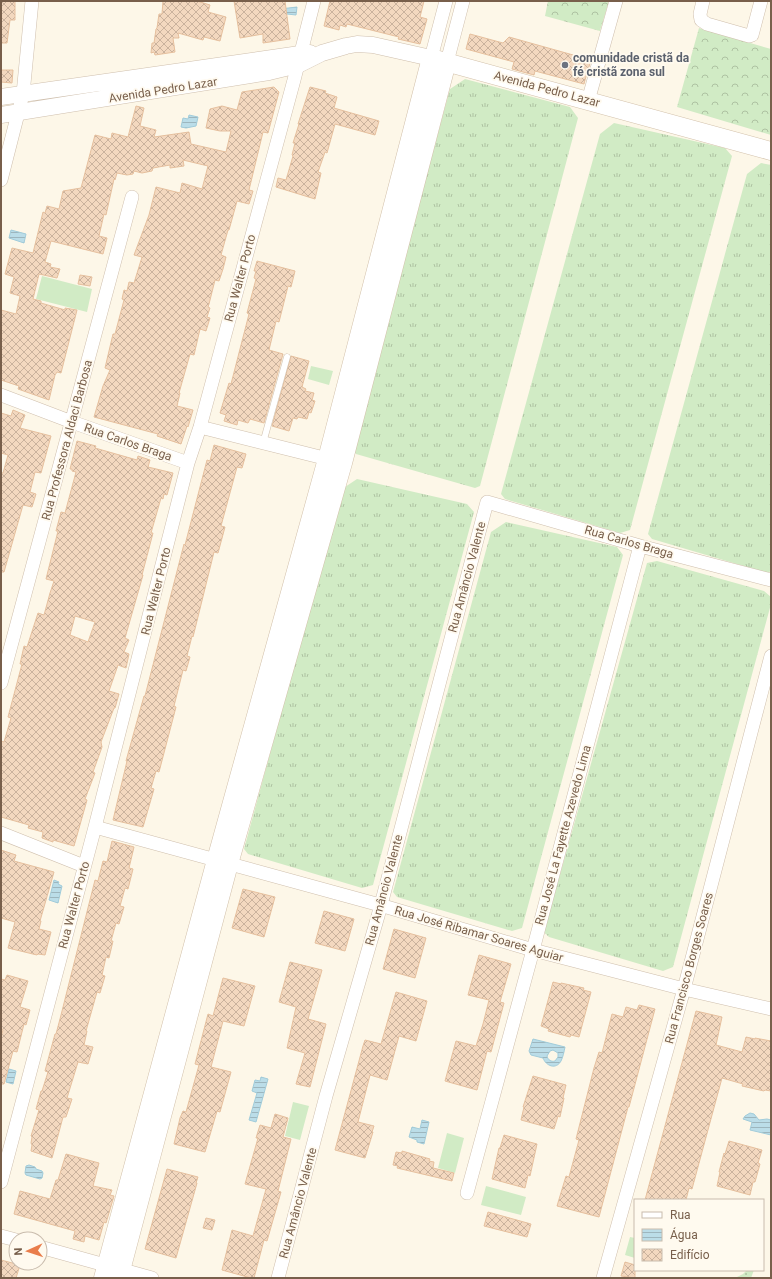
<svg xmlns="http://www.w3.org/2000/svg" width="772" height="1279" font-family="Roboto,sans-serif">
<defs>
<pattern id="grass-tufts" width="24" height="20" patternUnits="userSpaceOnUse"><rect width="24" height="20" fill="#d1ebc5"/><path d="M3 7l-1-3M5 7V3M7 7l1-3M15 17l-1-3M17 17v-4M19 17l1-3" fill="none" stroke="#aec2a2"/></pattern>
<pattern id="forest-crowns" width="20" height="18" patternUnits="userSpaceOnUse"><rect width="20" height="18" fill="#d1ebc5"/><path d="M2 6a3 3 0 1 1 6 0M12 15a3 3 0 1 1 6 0" fill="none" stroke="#aec2a2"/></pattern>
<pattern id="park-dots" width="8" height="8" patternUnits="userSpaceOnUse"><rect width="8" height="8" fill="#d1ebc5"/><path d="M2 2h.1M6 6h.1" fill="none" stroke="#aec2a2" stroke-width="1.8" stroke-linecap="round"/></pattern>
<pattern id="water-rules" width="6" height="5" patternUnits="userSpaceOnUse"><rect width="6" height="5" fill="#bbdde8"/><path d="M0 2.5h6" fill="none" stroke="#9db6be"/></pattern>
<pattern id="building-cross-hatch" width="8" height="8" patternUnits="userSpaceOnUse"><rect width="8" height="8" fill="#f3d8bf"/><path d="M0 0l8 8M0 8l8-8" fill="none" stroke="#cab29d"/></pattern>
</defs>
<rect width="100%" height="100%" fill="#fdf7e8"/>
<path fill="url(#grass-tufts)" d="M465,79L570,107L578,118L480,486L475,488L356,454L352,449L450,89Z
M614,123L725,148L732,156L630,530L620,533L505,499L501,494L600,134Z
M761,163L771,165V571L767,573L652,539L648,534L747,174Z
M357,479L467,504L474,512L373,885L362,888L248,854L244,849L342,489Z
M506,522L617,547L623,555L522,928L512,931L397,897L393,892L491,532Z
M657,561L764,591L771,597V604L673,967L663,971L549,937L544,932L647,563Z"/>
<path fill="url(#forest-crowns)" d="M548,1H609L600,31L545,16Z
M699,28L771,49V135L677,107Z"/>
<path fill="url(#park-dots)" d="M747,1270H754L751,1278H735L743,1274Z"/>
<path fill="#d1ebc5" d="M42,276L92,289L87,312L36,299Z
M311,366L333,371L329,385L308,379Z
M293,1102L309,1106L300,1140L285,1136Z
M447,1133L464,1138L455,1173L438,1168Z
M486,1186L526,1197L521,1215L481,1205Z
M630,1237L635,1238V1258L625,1255Z"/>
<path fill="url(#water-rules)" stroke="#a1ccda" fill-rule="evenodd" d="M297,7L296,15L278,13L280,9Z
M189,115L198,117L196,126L186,128L181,127L183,118L188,119Z
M11,230L26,234L24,243L9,238Z
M54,880L59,882L58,884L62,886L58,903L49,900Z
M533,1039L565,1047C564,1052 563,1057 561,1061C556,1070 546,1066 543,1058L531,1055L529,1051ZM553,1050L558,1053V1057L555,1061C551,1062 548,1060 547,1056L550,1051Z
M9,1069L16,1071L13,1084L6,1082Z
M261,1077L268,1079L256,1122L249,1120L257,1093L252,1091L255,1080L260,1081Z
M750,1113L754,1114L759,1120L767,1119L771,1120V1135L750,1130L752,1122L743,1119L745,1116Z
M422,1120L429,1122L424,1144L417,1142V1140L409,1137L412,1127L420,1129Z
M29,1165L35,1167L36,1169L42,1171L43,1173L42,1178L40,1179L26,1175L25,1173L26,1166Z"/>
<path fill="url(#building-cross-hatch)" stroke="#e6c09e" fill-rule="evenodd" d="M1,1H15V20H10L7,43H1Z
M163,1H197L210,5L208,12L226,17L220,41L204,37L203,40L178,33L179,38H173L175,52L155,55L154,52L151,53L152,43H154L156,29L157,28L159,14H162Z
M234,1H285L290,39L263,43V34L240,38Z
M330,1H424L420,17L427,19L420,44L398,39L399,37L347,24L346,27L340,25L339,30L324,26Z
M470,34L503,43L509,37L591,60L585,80L584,84L535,71L534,75L512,69L514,62L466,49Z
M1,70H13L12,83L1,82Z
M274,87L279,92L268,133L263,132L249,190L253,191L249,204L237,201L229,230H228L221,255L226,257L223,269L219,281L215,280L209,304L208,307L210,308L207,317L210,318L206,331L200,329L194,355L190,354L179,393H180L177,406L193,410L188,427L187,426L181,444L157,436L158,434L94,417L103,386L110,370L105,368L113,334H115L124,300L122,299L124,290L127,291L129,282L134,283L142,257L134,255L149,215L156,187L180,193L182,183L202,189L208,166L183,160L184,166L170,168V165L153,168L152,171L142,173L134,171L133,174L127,175L117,173L115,180L114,179L106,215L104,214L99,236L107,238L103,254L51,241L45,262L51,264L50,267L60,269L57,278L39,274L33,299L41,301V303L65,310V308L77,310L61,373L57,372L55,375L49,400L18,389L19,386L1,380V310L16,314L20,296L10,293L14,277L5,274L12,248L33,253L43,212L45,213L47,206L59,209L63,191L81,188L95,135L111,139L112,133L128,137L136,106L144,108L140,126L156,130L154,137L189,132L191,144L226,152L231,131H220L206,128L210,109L222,106L237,110L242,92Z
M310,87L326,91L325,93L337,97L334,108L379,121L375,135L335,124L327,153L325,152L318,172L321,173L315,199L276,187L278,178L286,180L293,156L292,155L295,143H293L299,124H298Z
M257,261L295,271L291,287L288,286L279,322L276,321L269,350L283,354L264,423L250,419L248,423L238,420L237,425L224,421L226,415L220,413L229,383L231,384L249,314L247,313L256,279L254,278L256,271H254Z
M80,275L92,277L90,286L78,284Z
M291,356L309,361L302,387L306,389L305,391L314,393L312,400L315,401L311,413L309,412L307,419L298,417L297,419L293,418L289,431L272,426Z
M13,410L25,415L20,428L51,436L41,473L35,472L30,492L36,494L32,507L23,505L4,572H1V473H3L8,455L1,453V413L11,416Z
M77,441L96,446L95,448L137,460L138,456L150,460L148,467L173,473L167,495L164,494L163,499L161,498L151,533H153L142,575H143L125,638L129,640L124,652L129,654L126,668L118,665L109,691L119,694L115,708H114L101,742L102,747L93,772L95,773L85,799L87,800L74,846L53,840V842L42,838L43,832L28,828L29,825L1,817V741L4,742L11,718L8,717L22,664H20L24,646L27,647L38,613L44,615L50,593L54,581L46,579L58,531H56L61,512L65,513L76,472L72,471V469H70ZM75,616L95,622L88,642L70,635Z
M214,445L246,454L242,468L237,467L221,526L225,527L218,553L214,552L193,637L192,636L187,656L190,657L186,671L183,670L174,706L176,707L159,772L156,771L151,788L154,789L143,827L113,820L127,761H126L144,696H145L184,544L185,545L207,460L210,461Z
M112,841L134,847L129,868L133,869L128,889L125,888L120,906L124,907L119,924L116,923L111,941H113L109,958L106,957L102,975L105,976L100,993L97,992L86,1031H87L84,1045L93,1047L88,1064L78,1062L67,1098L72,1099L66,1117H63L52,1158L31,1151L32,1145L31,1143L32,1137L31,1136L39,1110L36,1109L41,1091H42L48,1072L45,1071L55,1034H56L60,1019L95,880L98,881L103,861L107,862Z
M1,850L16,855L14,861L54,872L40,921H41L39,929L51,932L45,955L38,954L37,955L8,948L15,922L1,918Z
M243,889L275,897L264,937L232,928Z
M324,911L354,919L345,951L315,943Z
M394,929L426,938L415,978L383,969Z
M479,955L511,964L500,1002L504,1003L491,1052L487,1051L477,1090L445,1081L456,1041L476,1046L483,1024L489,1000L468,995Z
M290,962L322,970L308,1019L326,1024L310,1087L296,1084L305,1053L287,1048L296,1007L279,1002Z
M7,975L28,981L20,1007L30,1010L26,1025L24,1024L17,1052L13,1051L4,1084H1V1037L3,1030L1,1029V979L5,980Z
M223,978L255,986L244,1026L223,1021L211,1067L231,1072L220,1112L217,1111L205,1152L174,1144L180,1118L183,1111L186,1112L199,1065L195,1064L208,1014L213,1016Z
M553,982L561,984V983L584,988L583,990L591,992L579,1037L571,1035L570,1037L548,1031L549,1029L541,1026Z
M396,992L427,1001L416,1041L399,1036L387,1080L370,1075L358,1122L374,1126L372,1132H373L365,1158L335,1150L363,1046L365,1040L381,1044Z
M639,1005L655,1009L629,1107H628L599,1217L557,1206L566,1176L569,1177L579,1140L576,1139L594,1068L599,1052L602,1053L612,1014L623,1017L626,1007L637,1010Z
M696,1011L722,1017L716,1045L742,1052L746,1037L755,1039V1038L771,1041V1091L765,1090L764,1091L742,1086L743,1084L722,1078L692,1189L689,1188L686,1200H645Z
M533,1076L566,1085L563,1098H564L560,1117L558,1116L554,1129L521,1120L524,1107H523Z
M275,1114L288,1118L283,1137L291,1139L278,1191L281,1192L267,1241L264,1240L254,1278H251L222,1270L232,1230L253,1236L266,1189L245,1184L258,1138H256L260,1125L271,1128Z
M504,1135L537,1144L530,1176L528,1175L525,1188L492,1179L499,1148H500Z
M729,1141L762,1150L758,1163L760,1164L755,1182H753L750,1195L717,1186L720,1172H719L724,1153L725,1154Z
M402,1151L430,1159L429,1161L434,1162L433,1168L454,1173L452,1181L397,1168L398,1166L393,1165L396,1152L402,1153Z
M66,1154L99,1163L93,1186L112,1190L110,1195L114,1196L106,1223L104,1222L99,1240L85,1236L84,1242L73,1239L75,1231L14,1214L20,1191L50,1199L56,1180H58Z
M167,1169L198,1177L196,1183H197L176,1258L145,1249Z
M488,1212L531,1224L527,1237L484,1226Z
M206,1218L215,1220L212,1230L203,1228Z
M1,1260L20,1265L16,1278H1Z
M625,1262L635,1265V1278L621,1276Z"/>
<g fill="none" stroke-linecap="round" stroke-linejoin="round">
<g stroke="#cfbfad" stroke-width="7">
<path id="service" d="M263,443L287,357"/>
</g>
<g stroke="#cfbfad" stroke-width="14">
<path id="minor" d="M703,1L700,14L701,20L707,24L749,36L752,35L761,1
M431,58L446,1
M447,62L463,1
M588,101L616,1
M1,180L23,94L32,1
M1,395L72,422L188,463
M200,427L336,461
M1,683L132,197
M95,827L380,905L533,950L684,989L771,1009
M1,833L84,866
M1,1182L95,827L188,463L200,427L294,80L314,1
M467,1193L533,950L640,546
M1,1236L16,1240
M40,1247L152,1278
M278,1278L326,1096L378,916L487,502L640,546L771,580
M603,1278L684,989L771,656"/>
</g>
<g stroke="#cfbfad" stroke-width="17">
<path id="tertiary" d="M1,97L300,54L310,53
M1,115L269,72L298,65L322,53L346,46L357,44L373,45L431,58"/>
</g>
<g stroke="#d2c0aa" stroke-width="19">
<path id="secondary" d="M103,1278L216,860L327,459L431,58L771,151
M119,1278L229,864L343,463L447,62"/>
</g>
<use href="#service" stroke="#fff" stroke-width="6"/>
<use href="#minor" stroke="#fff" stroke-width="13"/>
<use href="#tertiary" stroke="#fff" stroke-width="16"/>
<use href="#secondary" stroke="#fff" stroke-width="18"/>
</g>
<circle fill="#6b7280" stroke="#fffaef" stroke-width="1.5" cx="565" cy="65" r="4"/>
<g text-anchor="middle" stroke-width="3.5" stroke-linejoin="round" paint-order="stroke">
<g font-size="12" font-weight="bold" fill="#5b616d" stroke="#fffaef" text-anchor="start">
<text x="573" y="62">comunidade cristã da<tspan x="573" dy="14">fé cristã zona sul</tspan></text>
</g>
<g font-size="12" fill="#785f4b" stroke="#fffaef">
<text transform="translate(547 89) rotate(15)" y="4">Avenida Pedro Lazar</text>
<text transform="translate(163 90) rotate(-9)" y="4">Avenida Pedro Lazar</text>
<text transform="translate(240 278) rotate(-75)" y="4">Rua Walter Porto</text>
<text transform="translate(67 440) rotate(-75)" y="4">Rua Professora Aldaci Barbosa</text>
<text transform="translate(128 442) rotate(19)" y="4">Rua Carlos Braga</text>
<text transform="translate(629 542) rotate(16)" y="4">Rua Carlos Braga</text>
<text transform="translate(467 577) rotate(-75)" y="4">Rua Amâncio Valente</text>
<text transform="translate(156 591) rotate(-76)" y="4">Rua Walter Porto</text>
<text transform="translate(563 835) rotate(-75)" y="4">Rua José La Fayette Azevedo Lima</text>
<text transform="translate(384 890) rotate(-75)" y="4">Rua Amâncio Valente</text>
<text transform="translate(74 905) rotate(-75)" y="4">Rua Walter Porto</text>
<text transform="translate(479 934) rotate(16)" y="4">Rua José Ribamar Soares Aguiar</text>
<text transform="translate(689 968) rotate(-75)" y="4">Rua Francisco Borges Soares</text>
<text transform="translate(298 1203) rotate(-75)" y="4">Rua Amâncio Valente</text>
</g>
</g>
<rect width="772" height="1279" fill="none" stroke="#785f4b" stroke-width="4"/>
<rect x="634" y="1199" width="130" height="72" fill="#fffaef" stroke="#c9bcad"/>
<rect x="642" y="1212" width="20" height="6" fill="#ffffff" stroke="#c9bcad"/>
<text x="670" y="1219" font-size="12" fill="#785f4b">Rua</text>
<rect x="642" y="1229" width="20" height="12" fill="url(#water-rules)" stroke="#c9bcad"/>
<text x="670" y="1239" font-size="12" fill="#785f4b">Água</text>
<rect x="642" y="1249" width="20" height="12" fill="url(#building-cross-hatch)" stroke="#c9bcad"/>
<text x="670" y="1259" font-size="12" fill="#785f4b">Edifício</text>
<g transform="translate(28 1251) rotate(267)"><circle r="19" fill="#fffaef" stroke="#c9bcad"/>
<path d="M0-3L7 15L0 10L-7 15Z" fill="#e97d4b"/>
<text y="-6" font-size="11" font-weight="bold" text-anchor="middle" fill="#785f4b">N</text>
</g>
</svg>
